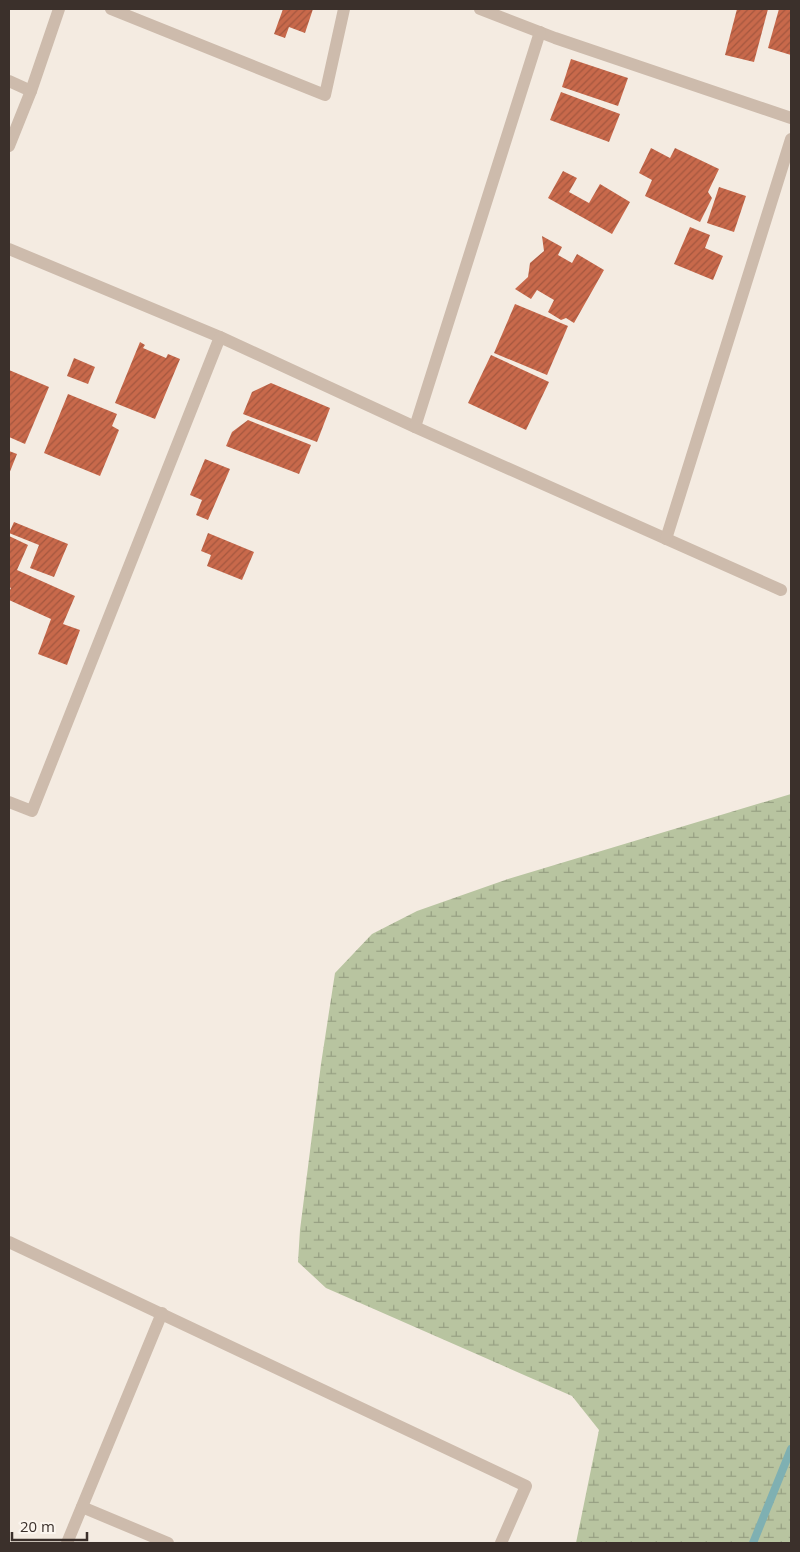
<svg xmlns="http://www.w3.org/2000/svg" width="800" height="1552" font-family="'Open Sans',sans-serif">
<style>
.wetland{fill:url(#wetland-marsh)}
.lines{fill:none;stroke-linecap:round;stroke-linejoin:round}
.stream{stroke:#7fb0b2;stroke-width:8}
.building{fill:url(#building-hatch)}
.street{stroke:#cdbbac;stroke-width:12}
</style>
<defs>
<pattern id="wetland-marsh" width="20" height="14" patternUnits="userSpaceOnUse" patternTransform="scale(1.25)"><rect width="20" height="14" fill="#b8c4a0"/><path d="M1 5h8M5 5V1M11 12h8M15 12V8" fill="none" stroke="#97a083"/></pattern>
<pattern id="building-hatch" width="6" height="6" patternUnits="userSpaceOnUse" patternTransform="scale(1.25)"><rect width="6" height="6" fill="#c8694b"/><path d="M-1 1l2-2M0 6l6-6M5 7l2-2" fill="none" stroke="#a4573f"/></pattern>
</defs>
<rect width="100%" height="100%" fill="#f4ebe1"/>
<!-- wetland -->
<polygon class="wetland" points="791,794 791,1543 576,1543 599,1430 572,1396 326,1288 298,1262 300,1230 321,1064 335,973 372,934 417,911 508,879"/>
<g class="lines">
<!-- stream -->
<polyline class="stream" points="753,1543 791,1449"/>
</g>
<!-- building -->
<g class="building">
<polygon points="283,9 313,9 305,33 289,27 285,38 274,34"/>
<polygon points="737,9 768,9 754,62 725,55"/>
<polygon points="779,9 791,9 791,55 768,48"/>
<polygon points="571,59 628,78 618,106 562,87"/>
<polygon points="561,92 620,114 609,142 550,120"/>
<polygon points="651,148 670,158 675,148 719,169 708,192 712,198 700,222 645,196 652,180 639,173"/>
<polygon points="563,171 577,178 569,192 589,203 600,184 630,202 612,234 548,198"/>
<polygon points="719,187 746,196 734,232 707,223"/>
<polygon points="690,227 710,235 705,248 723,256 713,280 674,264"/>
<polygon points="542,236 562,247 558,255 572,263 577,254 604,270 574,323 566,318 561,320 548,312 554,300 537,290 531,299 515,289 528,277 530,263 544,251"/>
<polygon points="515,304 568,326 547,375 494,353"/>
<polygon points="140,342 145,345 143,348 166,358 168,354 180,359 155,419 115,403"/>
<polygon points="491,355 549,382 526,430 468,403"/>
<polygon points="74,358 95,367 88,384 67,376"/>
<polygon points="9,370 49,387 25,444 9,437"/>
<polygon points="271,383 330,408 317,442 243,414 252,392"/>
<polygon points="68,394 117,414 112,426 119,430 100,476 44,453"/>
<polygon points="248,420 311,445 299,474 226,446 232,432"/>
<polygon points="9,451 17,454 9,474"/>
<polygon points="205,459 230,469 208,520 196,515 202,500 190,495"/>
<polygon points="14,522 68,544 54,577 30,568 39,545 9,533"/>
<polygon points="208,533 254,552 242,580 207,566 211,555 201,551"/>
<polygon points="9,536 28,545 17,570 75,596 63,624 80,630 67,665 38,654 51,619 9,600 9,592 11,588 9,587"/>
</g>
<g class="lines">
<!-- street -->
<g class="street">
<polyline points="111,9 325,95 344,9"/>
<polyline points="480,9 555,38 791,118"/>
<polyline points="9,81 31,91"/>
<polyline points="9,146 31,91 59,9"/>
<polyline points="9,249 220,337 415,427 781,590"/>
<polyline points="415,427 540,32"/>
<polyline points="666,539 791,139"/>
<polyline points="9,802 32,811 220,337"/>
<polyline points="9,1242 526,1486 501,1543"/>
<polyline points="82,1507 168,1543"/>
<polyline points="67,1543 162,1313"/>
</g>
</g>
<!-- border -->
<rect width="800" height="1552" fill="none" stroke="#3b302b" stroke-width="20"/>
<!-- scale -->
<path d="M12 1532v8h75v-8" fill="none" stroke="#3b302b" stroke-width="2.5"/>
<text x="20" y="1532" font-size="15" fill="#3b302b" stroke="#fbf5ee" stroke-width="4" paint-order="stroke">20 m</text>
</svg>
